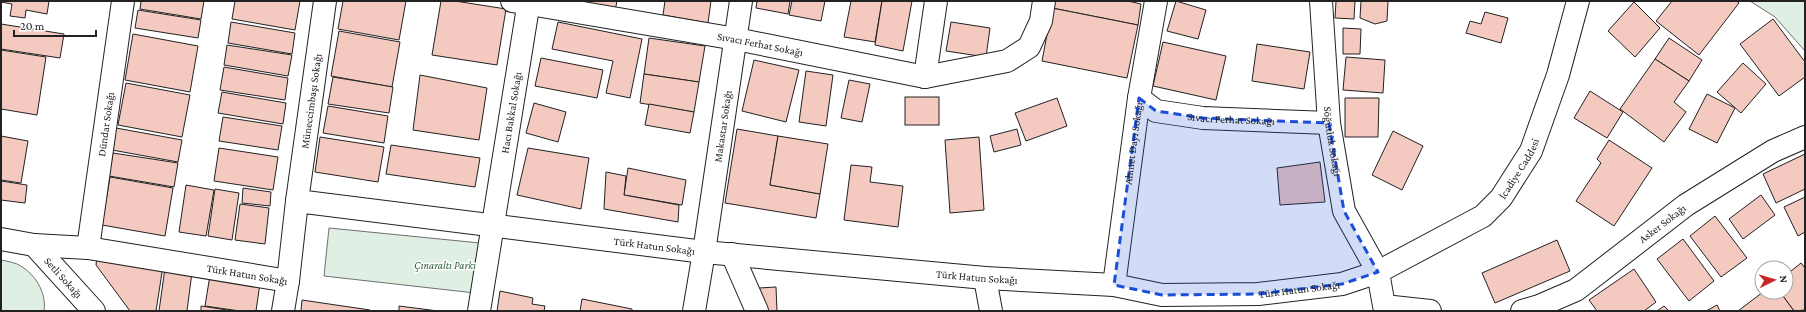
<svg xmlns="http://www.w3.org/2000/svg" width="1806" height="312" font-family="'Crimson Pro',serif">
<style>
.green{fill:#e0efe3;stroke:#6f6f6f}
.building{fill:#f3c9c0;stroke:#222}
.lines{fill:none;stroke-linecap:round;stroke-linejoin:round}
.street-casing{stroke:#222;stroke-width:24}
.secondary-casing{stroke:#222;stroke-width:24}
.street{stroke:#fff;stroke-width:22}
.secondary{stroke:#fff;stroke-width:22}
.marked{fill:#1d4ed8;fill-opacity:0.2;stroke:#1d4ed8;stroke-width:3;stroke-dasharray:8 5;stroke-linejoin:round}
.labels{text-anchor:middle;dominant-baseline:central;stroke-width:3;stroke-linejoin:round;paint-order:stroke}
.street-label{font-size:11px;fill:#222;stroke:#fff}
.park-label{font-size:11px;font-style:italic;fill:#2f5e38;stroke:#fff}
</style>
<rect width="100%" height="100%" fill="#fff"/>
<!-- green -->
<g class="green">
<polygon points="1750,1 1805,1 1805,51 1775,17"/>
<polygon points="329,228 480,243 475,293 324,276"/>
<path d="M1,260C6,261 12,262 17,264C34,272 47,292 44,311H1Z"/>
</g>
<!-- building -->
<g class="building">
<polygon points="1,1 49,1 47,14 26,10 25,18 10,16 12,4 1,2"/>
<polygon points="141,1 204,1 201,19 140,9"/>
<polygon points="235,1 300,1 295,30 232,19"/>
<polygon points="343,1 406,1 399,40 338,29"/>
<polygon points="441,1 455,1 506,9 497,65 432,55"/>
<polygon points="545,1 617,1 614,16"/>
<polygon points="665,1 711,1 708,23 663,15"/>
<polygon points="757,1 790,1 788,14 756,8"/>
<polygon points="792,1 825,1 821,21 789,15"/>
<polygon points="851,1 882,1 875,42 844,37"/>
<polygon points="882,1 912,1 903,51 875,45"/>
<polygon points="1053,1 1128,1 1141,4 1138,25 1052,8"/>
<polygon points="1176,1 1206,10 1198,39 1167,31"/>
<polygon points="1336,1 1355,1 1354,19 1335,18"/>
<polygon points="1361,1 1388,1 1387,21 1375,24 1360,18"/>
<polygon points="1672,1 1736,1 1739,3 1699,55 1656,21"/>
<polygon points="1634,2 1660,28 1635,57 1608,31"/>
<polygon points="1052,8 1138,25 1127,78 1042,61"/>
<polygon points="138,10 201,20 198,38 135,28"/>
<polygon points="1485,12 1508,18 1501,43 1466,33 1470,21 1481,24"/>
<polygon points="1773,19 1805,62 1805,77 1779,96 1740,44"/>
<polygon points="231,22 295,33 292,54 228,43"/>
<polygon points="558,22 642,39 630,98 606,93 613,61 552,49"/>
<polygon points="951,22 990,28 986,57 946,51"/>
<polygon points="1,24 64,34 60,58 1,49"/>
<polygon points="1343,28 1361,29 1360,54 1343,54"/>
<polygon points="339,31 400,42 392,87 331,76"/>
<polygon points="133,34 198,46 190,92 125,80"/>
<polygon points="649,38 705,46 699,82 644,74"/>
<polygon points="1669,38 1702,60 1689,81 1655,59"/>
<polygon points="1163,42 1226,56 1216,100 1153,86"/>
<polygon points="1257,44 1310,52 1304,89 1252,81"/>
<polygon points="227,45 292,55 288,76 224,65"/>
<polygon points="1,50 46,57 37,115 1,109"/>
<polygon points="1346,57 1385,60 1383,93 1343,90"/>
<polygon points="541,58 603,70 597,98 535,86"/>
<polygon points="1655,59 1689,81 1674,102 1686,112 1664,142 1620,109"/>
<polygon points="754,60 799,70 786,122 742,111"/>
<polygon points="1743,63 1766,84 1741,113 1717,92"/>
<polygon points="224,67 288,78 285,100 220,90"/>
<polygon points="806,71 833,75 826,126 799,122"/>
<polygon points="644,74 699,82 694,112 640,103"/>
<polygon points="420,75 487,88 479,140 413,130"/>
<polygon points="333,77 393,87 389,113 328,104"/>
<polygon points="849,80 870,84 862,122 841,118"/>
<polygon points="126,83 190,95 182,137 118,125"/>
<polygon points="1590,91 1623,112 1607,138 1574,118"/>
<polygon points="222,92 286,103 283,124 218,113"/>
<polygon points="1707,94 1735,108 1717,143 1689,129"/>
<rect x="905" y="97" width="34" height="28"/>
<polygon points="1057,98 1067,126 1026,141 1015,113"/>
<polygon points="1345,98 1379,98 1378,137 1345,137"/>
<polygon points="534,103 566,112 558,142 526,133"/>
<polygon points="649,104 694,112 690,133 645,125"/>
<polygon points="328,106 388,116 384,143 323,133"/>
<polygon points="223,117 282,126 278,150 219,141"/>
<polygon points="116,128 182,140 178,162 112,150"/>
<polygon points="737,129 778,136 770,185 820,194 816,218 725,203"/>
<polygon points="1017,129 1021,145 994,152 990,136"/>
<polygon points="1393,131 1423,146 1402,190 1372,175"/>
<polygon points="1,136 28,141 21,183 1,180"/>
<polygon points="778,136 828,144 820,194 770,185"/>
<polygon points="320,137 384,147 378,182 315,172"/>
<polygon points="979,137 984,210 950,213 945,140"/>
<polygon points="1609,140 1652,168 1614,226 1576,201 1601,163 1597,159"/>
<polygon points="391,145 480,158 475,187 386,174"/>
<polygon points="219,148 278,157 273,190 214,181"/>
<polygon points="528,148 589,158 581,209 517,195"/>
<polygon points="113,153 178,163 174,187 109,176"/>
<polygon points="1805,154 1805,189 1776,203 1763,174"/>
<polygon points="1320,162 1325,202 1280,205 1277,168"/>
<polygon points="851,165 872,167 870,182 903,186 898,227 844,220"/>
<polygon points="628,168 686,180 682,205 624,195"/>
<polygon points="606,172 626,176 624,195 679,205 678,222 604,209"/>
<polygon points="110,177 173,188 165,236 102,225"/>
<polygon points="1,181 27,185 25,203 1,200"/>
<polygon points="186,185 214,190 206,236 179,232"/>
<polygon points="243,188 271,192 270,206 242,203"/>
<polygon points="215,189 239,193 232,240 208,236"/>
<polygon points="1761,195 1775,215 1743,239 1729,219"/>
<polygon points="1805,197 1805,232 1798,236 1784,207"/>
<polygon points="240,204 269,208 265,244 235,240"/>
<polygon points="1715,216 1747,258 1721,277 1690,236"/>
<polygon points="1683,239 1714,281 1689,301 1657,259"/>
<polygon points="1557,240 1570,271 1495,303 1482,273"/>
<polygon points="97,256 163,266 156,311 130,311 96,265"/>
<polygon points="1801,263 1805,268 1805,310 1794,311 1780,292 1786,292 1786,275"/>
<polygon points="165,268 192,272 187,311 159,311"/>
<polygon points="1634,269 1656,302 1644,311 1597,311 1589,300"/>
<polygon points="210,275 260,283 256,311 240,311 205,306"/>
<polygon points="776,287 777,311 761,311 759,288"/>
<polygon points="500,291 533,298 532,304 545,306 544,311 497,311"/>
<polygon points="1763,292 1780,292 1794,311 1738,311"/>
<polygon points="582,299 632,309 632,311 580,311"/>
<polygon points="302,300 370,310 369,311 301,311"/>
<polygon points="1717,305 1720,311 1706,311"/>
<polygon points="201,306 234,311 201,311"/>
<polygon points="399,306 438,311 399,311"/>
<polygon points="1664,306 1669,311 1657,311"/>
</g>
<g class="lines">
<defs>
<g id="street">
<path id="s1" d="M512,1L736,39L925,77L1007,61L1029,47L1041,21L1044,1"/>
<polyline points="925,77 936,1"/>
<path id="s2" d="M1139,98L1156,111L1203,118L1329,123"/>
<path id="s3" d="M297,201L325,1"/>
<path id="s4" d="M34,245L94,311"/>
<path id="s5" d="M88,248L123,1"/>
<polyline points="732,254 757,311"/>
<polyline points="985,278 991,311"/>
<path id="s6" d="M1114,285L1139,98L1156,1"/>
<polyline points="283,311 288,281"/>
<path id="s7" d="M479,311L529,1"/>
<path id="s8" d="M694,311L704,252L741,1"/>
</g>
<g id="secondary">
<path id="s9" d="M1321,1L1329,123L1344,211L1378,272L1384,306L1430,311"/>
<path id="s10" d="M1,239L34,245L88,248L288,281L297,201L704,252L985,278L1114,285L1162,295L1258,294L1342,284L1378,272L1483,216L1501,198L1531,151L1558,75L1578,1"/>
<path id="s11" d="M1522,311L1539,306L1576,290L1686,205L1773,151L1805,137"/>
</g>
</defs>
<!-- street casing -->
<use href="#street" class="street-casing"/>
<!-- secondary casing -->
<use href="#secondary" class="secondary-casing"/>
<!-- street -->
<use href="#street" class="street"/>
<!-- secondary -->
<use href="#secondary" class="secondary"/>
</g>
<!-- marked area -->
<path class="marked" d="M1139,98L1156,111L1203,118L1329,123L1344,211L1378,272L1342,284L1258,294L1162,295L1114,285Z"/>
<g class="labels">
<!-- street labels -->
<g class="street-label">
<text stroke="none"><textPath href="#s1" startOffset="252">Sıvacı Ferhat Sokağı</textPath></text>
<text stroke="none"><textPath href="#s3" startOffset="101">Müneccimbaşı Sokağı</textPath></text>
<text stroke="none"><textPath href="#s7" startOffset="201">Hacı Bakkal Sokağı</textPath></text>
<text stroke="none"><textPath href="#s2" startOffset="97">Sıvacı Ferhat Sokağı</textPath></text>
<text stroke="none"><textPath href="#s5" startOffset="125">Dündar Sokağı</textPath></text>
<text stroke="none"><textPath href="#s8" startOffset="187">Makastar Sokağı</textPath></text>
<text stroke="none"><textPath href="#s9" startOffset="141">Söğütlük Sokağı</textPath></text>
<text stroke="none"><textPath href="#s6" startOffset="143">Ahmet Dayı Sokağı</textPath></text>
<text stroke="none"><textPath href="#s10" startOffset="1639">İcadiye Caddesi</textPath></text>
<text stroke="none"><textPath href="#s11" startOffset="167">Asker Sokağı</textPath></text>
<text stroke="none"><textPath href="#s10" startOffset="731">Türk Hatun Sokağı</textPath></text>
<text stroke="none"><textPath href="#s10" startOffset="249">Türk Hatun Sokağı</textPath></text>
<text stroke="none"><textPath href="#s10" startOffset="1055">Türk Hatun Sokağı</textPath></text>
<text stroke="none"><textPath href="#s4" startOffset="44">Setli Sokağı</textPath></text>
<text stroke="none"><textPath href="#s10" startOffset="1379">Türk Hatun Sokağı</textPath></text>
</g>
<!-- park labels -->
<g class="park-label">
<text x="445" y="265">Çınaraltı Parkı</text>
</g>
</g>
<!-- border -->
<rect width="1806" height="312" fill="none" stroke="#222222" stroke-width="4"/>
<!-- north arrow -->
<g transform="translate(1774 280) rotate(85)"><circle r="19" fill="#ffffff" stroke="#a7a7a7"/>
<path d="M0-3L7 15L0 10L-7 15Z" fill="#c62828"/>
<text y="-6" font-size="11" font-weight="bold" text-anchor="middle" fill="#222222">N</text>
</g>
<!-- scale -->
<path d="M14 30v6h82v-6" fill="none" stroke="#222222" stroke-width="2"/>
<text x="20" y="30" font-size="12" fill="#222222" stroke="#ffffff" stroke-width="3" paint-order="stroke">20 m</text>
</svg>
